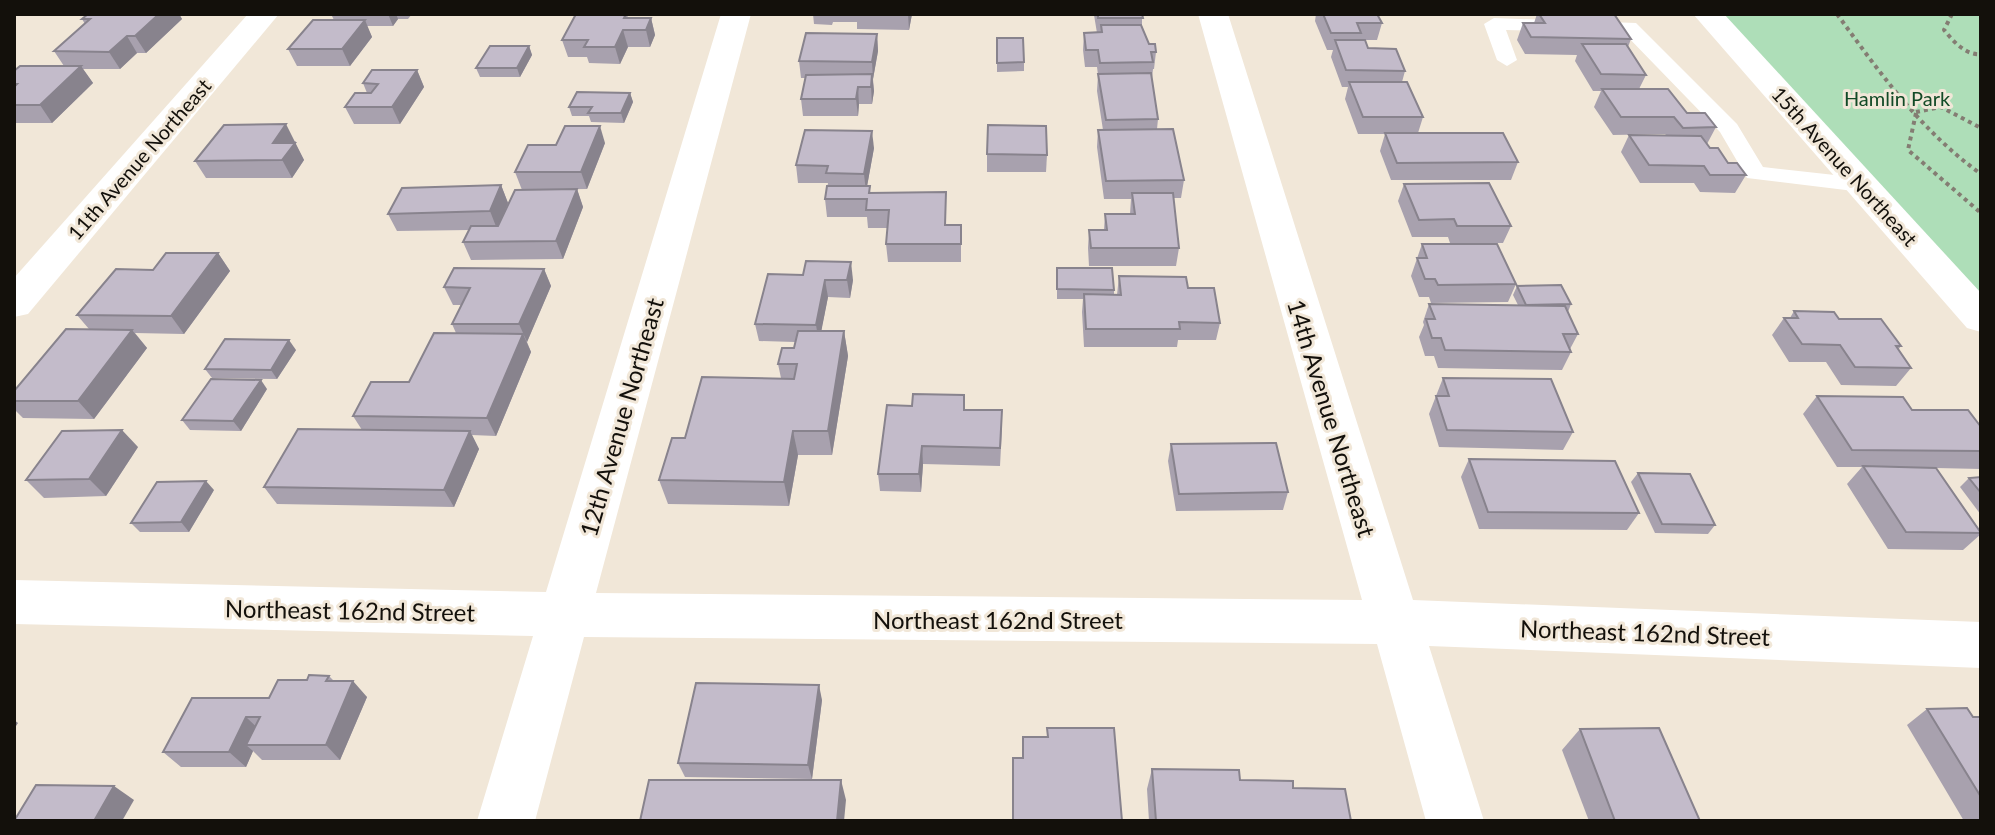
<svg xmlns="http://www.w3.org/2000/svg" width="1995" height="835" font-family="Lato,sans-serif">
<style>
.green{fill:#aedeb8}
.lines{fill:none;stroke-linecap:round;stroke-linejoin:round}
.path{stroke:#847d73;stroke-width:4;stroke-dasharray:4 4;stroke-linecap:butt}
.service{fill:#fff;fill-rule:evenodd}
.minor{fill:#fff;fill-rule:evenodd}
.secondary{fill:#fff;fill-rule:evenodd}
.wall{fill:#a8a1ae}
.shaded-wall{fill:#88838d}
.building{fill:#c3bbca;stroke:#88838d;stroke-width:2}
.labels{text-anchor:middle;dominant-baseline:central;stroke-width:6;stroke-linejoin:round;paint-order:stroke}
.far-park-label{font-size:20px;fill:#124a26;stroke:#f1e7d8}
.far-street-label{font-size:20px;fill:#13100b;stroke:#f1e7d8}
.street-label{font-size:24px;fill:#13100b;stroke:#f1e7d8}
</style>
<rect width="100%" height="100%" fill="#f1e7d8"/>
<!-- green -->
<polygon class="green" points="1705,14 1981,14 1981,318"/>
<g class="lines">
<!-- path -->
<g class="path">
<path d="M1837,14C1880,73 1921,131 1981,174"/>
<path d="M1952,14L1944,30C1953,41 1966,56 1981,54"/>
<polyline points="1916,112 1941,107 1981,128"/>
<polyline points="1916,113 1908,150 1981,213"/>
</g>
<!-- service -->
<polygon class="service" points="1494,18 1636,23 1737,124 1763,167 1862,178 1870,180 1873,185 1870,190 1862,192 1747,178 1720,132 1624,33 1506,30 1517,60 1507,66 1497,60 1484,24"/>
<!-- minor -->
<g class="minor">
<polygon points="248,14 279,14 28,314 14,317 14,278"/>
<polygon points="721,14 751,14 596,593 1362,600 1198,14 1228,14 1413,600 1981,622 1981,668 1429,646 1484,821 1426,821 1377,644 584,637 535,821 477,821 533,636 14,624 14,580 546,592"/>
</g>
<!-- secondary -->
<polygon class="secondary" points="1693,14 1724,14 1981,293 1981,332 1967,328"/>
</g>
<!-- wall -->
<g class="wall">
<polygon points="88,14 179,14 182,19 146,53 137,53 120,69 83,69 93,83 52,123 14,123 14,71 64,66 54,51 85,24 82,19"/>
<polygon points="331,14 412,14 408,19 398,19 393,26 367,26 372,37 350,66 297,66 288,49 334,20"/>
<polygon points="576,14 627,14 628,18 651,18 655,35 650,47 628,47 620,64 589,63 587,57 568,57 562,40"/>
<polygon points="813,14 912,14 909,30 857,29 857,22 833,22 832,25 814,24"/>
<polygon points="1074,14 1142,14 1142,26 1149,44 1156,52 1154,69 1153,69 1152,78 1158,119 1157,129 1184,180 1181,198 1173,198 1179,248 1176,266 1089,266 1088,248 1089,230 1104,230 1105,214 1130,214 1131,199 1104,199 1097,147 1098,130 1103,130 1097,91 1098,75 1097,67 1085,67 1083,50 1084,33 1097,33 1094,15"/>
<polygon points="1316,14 1377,14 1382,23 1377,40 1359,40 1368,48 1405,71 1402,82 1423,117 1418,133 1518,162 1511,180 1391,180 1380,151 1385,134 1358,134 1345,99 1348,87 1342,87 1331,57 1333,50 1327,50 1315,21"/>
<polygon points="1537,14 1614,14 1631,39 1628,47 1646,75 1639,89 1716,127 1707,144 1710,148 1728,163 1746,175 1735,193 1700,192 1694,183 1640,183 1621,152 1629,135 1666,135 1665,134 1613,135 1594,107 1601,91 1593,91 1575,61 1577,55 1525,54 1517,40 1523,23 1534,23"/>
<polygon points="877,34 878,51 873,79 874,91 872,104 859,104 858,116 803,116 801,99 805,78 801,78 799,61"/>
<polygon points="997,38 1024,62 1024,71 997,72"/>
<polygon points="529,46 532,55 520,77 480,77 476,68"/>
<polygon points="417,70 424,87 400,124 354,124 345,107 367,93 363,83"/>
<polygon points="630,93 633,102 624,123 591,122 589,116 572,116 569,107"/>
<polygon points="296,141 295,143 304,160 292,178 206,178 195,161"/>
<polygon points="605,143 587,189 522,190 515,172 556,145"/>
<polygon points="874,148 867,186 871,193 946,192 946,225 961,225 961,262 888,262 886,244 888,228 868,228 867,217 827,217 825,199 828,183 798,183 796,165"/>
<polygon points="987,154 1047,155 1046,172 987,172"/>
<polygon points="1404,184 1511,226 1503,243 1450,243 1448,237 1412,237 1398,201"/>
<polygon points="501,185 508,203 500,223 577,189 583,207 563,259 471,260 463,242 469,230 397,231 388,214"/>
<polygon points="1422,244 1516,284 1508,302 1431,303 1429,297 1419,297 1411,276"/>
<polygon points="218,253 230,271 184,334 135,333 147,348 94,419 23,418 14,409 14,391 89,329 77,315 153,270"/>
<polygon points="1057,268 1114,290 1114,295 1117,295 1119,276 1188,288 1220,323 1216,340 1178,340 1177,347 1084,347 1082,312 1083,299 1057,299"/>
<polygon points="544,269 551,286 527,342 531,352 496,436 472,435 479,449 454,507 277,504 264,487 362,430 353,416 409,382 456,333 452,324 461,305 453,305 444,287"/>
<polygon points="768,274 853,280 850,298 828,297 821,331 844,331 848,356 832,455 798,455 789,506 668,504 659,480 685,438 781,378 778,364 794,348 795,342 759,341 755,324"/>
<polygon points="1517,286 1571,304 1568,312 1578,334 1570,349 1571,352 1562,370 1438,368 1434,356 1425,356 1419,337 1424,325 1423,322 1429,304 1518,305 1513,295"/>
<polygon points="1794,311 1839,319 1901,346 1898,350 1911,368 1896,386 1841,385 1826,362 1789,362 1772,335 1784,318 1790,318"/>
<polygon points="296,350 277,379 212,378 205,369"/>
<polygon points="1443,378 1573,432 1563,450 1439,447 1429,414"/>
<polygon points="267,389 241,431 190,430 182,420"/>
<polygon points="1817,396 1912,410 1981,427 1981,469 1936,468 1981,532 1981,534 1963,550 1888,549 1847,484 1862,467 1837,467 1803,414"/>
<polygon points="965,410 1002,428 1000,466 923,464 921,492 880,491 878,474"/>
<polygon points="1171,444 1288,492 1283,510 1176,511 1168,461"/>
<polygon points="138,447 106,496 44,498 26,480"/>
<polygon points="1469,459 1639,513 1627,530 1479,529 1461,477"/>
<polygon points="1638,473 1715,525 1708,534 1655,533 1631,482"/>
<polygon points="1981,477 1981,515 1960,487 1969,478"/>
<polygon points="214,490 189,532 140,532 131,523"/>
<polygon points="329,676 334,681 367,697 340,760 262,760 253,751 246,767 181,767 163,752 307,680"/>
<polygon points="822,700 812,779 685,777 678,763"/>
<polygon points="1927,709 1973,717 1981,717 1981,821 1964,821 1907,725"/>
<polygon points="1580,729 1700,821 1589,821 1562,750"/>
<polygon points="1152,769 1293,788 1351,821 1149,821 1147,789"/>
</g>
<!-- shaded-wall -->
<g class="shaded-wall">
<polygon points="159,14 179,14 182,19 146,53 135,36"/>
<polygon points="388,14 396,14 398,19 393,26"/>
<polygon points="908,14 912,14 909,30"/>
<polygon points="651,18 655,35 650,47 646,30"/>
<polygon points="365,20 372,37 350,66 342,49"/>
<polygon points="623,30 628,47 620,64 615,47"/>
<polygon points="877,34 878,51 873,79 872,62"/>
<polygon points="127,36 137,53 120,69 109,52"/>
<polygon points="529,46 532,55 520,77 517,68"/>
<polygon points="81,66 93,83 52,123 40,105"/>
<polygon points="417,70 424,87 400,124 392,107"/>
<polygon points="872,74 874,91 872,104 871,87"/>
<polygon points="858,87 859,104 858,116 856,99"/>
<polygon points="630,93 633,102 624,123 621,113"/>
<polygon points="286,124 304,160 292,178 273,143"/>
<polygon points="600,126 605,143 587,189 581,172"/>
<polygon points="872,131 874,148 866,192 864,174"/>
<polygon points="501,185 508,203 497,229 490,211"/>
<polygon points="577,189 583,207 563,259 556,241"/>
<polygon points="218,253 230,271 184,334 171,316"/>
<polygon points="851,262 853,280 850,298 847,280"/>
<polygon points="544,269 551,286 527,342 519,324"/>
<polygon points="825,280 828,297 819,343 816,325"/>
<polygon points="132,330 147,348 94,419 78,401"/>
<polygon points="844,331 848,356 832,455 828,431"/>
<polygon points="523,334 531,352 496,436 487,418"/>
<polygon points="289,340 296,350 277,379 271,370"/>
<polygon points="261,380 267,389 241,431 233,421"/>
<polygon points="122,430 138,447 106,496 89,479"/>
<polygon points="470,431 479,449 454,507 444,490"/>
<polygon points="793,431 798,455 789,506 784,482"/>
<polygon points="922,446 923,464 921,492 919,474"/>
<polygon points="206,481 214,490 189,532 181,522"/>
<polygon points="353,681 367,697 340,760 326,745"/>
<polygon points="819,685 822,700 812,779 808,765"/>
<polygon points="246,717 262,732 246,745 253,751 246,767 229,752"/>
<polygon points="14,720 18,723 14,729"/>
<polygon points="841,780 846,800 844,821 837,821"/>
<polygon points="114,786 134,800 122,821 94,821"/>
</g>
<!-- building -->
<g class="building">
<polygon points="88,14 159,14 135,36 127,36 109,52 54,51 90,19 82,19"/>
<polygon points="576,14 626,14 624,18 651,18 646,30 623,30 615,47 584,47 588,40 562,40"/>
<polygon points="1098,14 1142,14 1143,18 1098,18"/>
<polygon points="1323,14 1377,14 1382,23 1357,23 1361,33 1331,33"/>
<polygon points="1539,14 1614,14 1631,39 1531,37 1523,23 1545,23"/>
<polygon points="313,20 365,20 342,49 288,49"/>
<polygon points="1101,25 1141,25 1149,44 1155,44 1156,52 1151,52 1153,62 1100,63 1098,50 1086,50 1084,33 1102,32"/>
<polygon points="806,33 877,34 872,62 799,61"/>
<polygon points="997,38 1023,38 1024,62 997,63"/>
<polygon points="1335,40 1365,40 1368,48 1396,49 1405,71 1346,70"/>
<polygon points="1582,44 1626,44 1646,75 1601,74"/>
<polygon points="490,46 529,46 517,68 476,68"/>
<polygon points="20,66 81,66 40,105 14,105 14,87 17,84 14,84 14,71"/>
<polygon points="372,70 417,70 392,107 345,107 355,93 371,93 378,84 363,83"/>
<polygon points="1151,73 1158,119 1106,120 1098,74"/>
<polygon points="872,74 871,87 858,87 856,99 801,99 806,75"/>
<polygon points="1349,82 1407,82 1423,117 1363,117"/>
<polygon points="1602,89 1668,89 1687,113 1705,113 1716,127 1683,128 1674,117 1621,117"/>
<polygon points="577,92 630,93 621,113 588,113 592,107 569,107"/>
<polygon points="286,124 273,143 295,143 282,160 195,161 224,125"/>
<polygon points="988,125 1046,126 1047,155 987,154"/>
<polygon points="565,126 600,126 581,172 515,172 528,145 556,145"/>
<polygon points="1173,129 1184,180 1106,181 1098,130"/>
<polygon points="805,130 872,131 864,174 826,173 828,166 796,165"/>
<polygon points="1385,133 1503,133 1518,162 1397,163"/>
<polygon points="1629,135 1701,136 1710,148 1718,148 1728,163 1737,163 1746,175 1710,175 1704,166 1649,165"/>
<polygon points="1489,183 1511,226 1457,226 1454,219 1419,220 1404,184"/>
<polygon points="501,185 490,211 388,214 402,188"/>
<polygon points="827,186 870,186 869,193 946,192 945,225 961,225 961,244 886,244 889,210 866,210 867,199 825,199"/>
<polygon points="577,189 556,241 463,242 471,226 498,226 515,190"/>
<polygon points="1132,193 1173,193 1179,248 1091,248 1089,230 1107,230 1105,214 1135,214"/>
<polygon points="1422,244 1497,244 1516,284 1438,285 1435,279 1425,279 1417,258 1427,258"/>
<polygon points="166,253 218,253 171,316 77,315 116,269 153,270"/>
<polygon points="806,261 851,262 847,280 825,280 816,325 755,324 768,274 803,275"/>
<polygon points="454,268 544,269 519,324 452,324 470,288 444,287"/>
<polygon points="1057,268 1112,268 1114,290 1057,289"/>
<polygon points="1119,276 1186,277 1188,288 1214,288 1220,323 1179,322 1180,329 1086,329 1084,294 1121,295"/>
<polygon points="1561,285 1571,304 1526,305 1517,286"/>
<polygon points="1429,304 1565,306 1578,334 1563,334 1571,352 1445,350 1441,338 1432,338 1426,319 1435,319"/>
<polygon points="1794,311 1834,312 1839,319 1881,319 1901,346 1896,346 1911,368 1855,367 1840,345 1802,344 1784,318 1798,318"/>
<polygon points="66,329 132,330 78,401 14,401 14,391"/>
<polygon points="798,331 844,331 828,431 793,431 784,482 659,480 672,438 685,438 702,377 794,379 797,364 778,364 782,348 794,348"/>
<polygon points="434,333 523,334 487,418 353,416 371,382 409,382"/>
<polygon points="225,339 289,340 271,370 205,369"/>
<polygon points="1443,378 1551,379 1573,432 1447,430 1436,396 1449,396"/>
<polygon points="211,379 261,380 233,421 182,420"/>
<polygon points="913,394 964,395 964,410 1002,410 1000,448 922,446 919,474 878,474 887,405 912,406"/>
<polygon points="1817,396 1903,397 1912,410 1968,410 1981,427 1981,451 1852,450"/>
<polygon points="298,429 470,431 444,490 264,487"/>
<polygon points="122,430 89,479 26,480 62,431"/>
<polygon points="1276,443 1288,492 1179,494 1171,444"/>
<polygon points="1469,459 1615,461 1639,513 1488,512"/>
<polygon points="1863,466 1936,468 1981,533 1906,532"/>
<polygon points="1638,473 1690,474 1715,525 1662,524"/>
<polygon points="1981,477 1981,493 1969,478"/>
<polygon points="206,481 181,522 131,523 157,482"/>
<polygon points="309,675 329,676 326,681 353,681 326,745 246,745 260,717 246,717 229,752 163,752 192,698 269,698 278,680 307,680"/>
<polygon points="696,683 819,685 808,765 678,763"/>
<polygon points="1967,708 1973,717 1981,717 1981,797 1927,709"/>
<polygon points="1047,728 1114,728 1122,821 1013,821 1013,758 1023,758 1023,737 1048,737"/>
<polygon points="1659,728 1700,821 1615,821 1580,729"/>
<polygon points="1152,769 1239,770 1240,780 1293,781 1293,788 1345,789 1351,821 1156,821"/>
<polygon points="649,780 841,780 837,821 640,821"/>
<polygon points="36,785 114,786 94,821 14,821"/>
</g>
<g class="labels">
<!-- far-park labels -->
<g class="far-park-label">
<text x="1897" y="98">Hamlin Park</text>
</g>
<!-- far-street labels -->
<g class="far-street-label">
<text transform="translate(139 159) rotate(-49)">11th Avenue Northeast</text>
<text transform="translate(1845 166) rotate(48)">15th Avenue Northeast</text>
</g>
<!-- street labels -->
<g class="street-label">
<text transform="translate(621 417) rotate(-74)">12th Avenue Northeast</text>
<text transform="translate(1332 418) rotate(73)">14th Avenue Northeast</text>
<text transform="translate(350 610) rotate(1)">Northeast 162nd Street</text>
<text x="998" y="619">Northeast 162nd Street</text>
<text transform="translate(1645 632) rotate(2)">Northeast 162nd Street</text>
</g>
</g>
<!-- border -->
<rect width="1995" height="835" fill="none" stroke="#13100b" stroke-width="32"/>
</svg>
